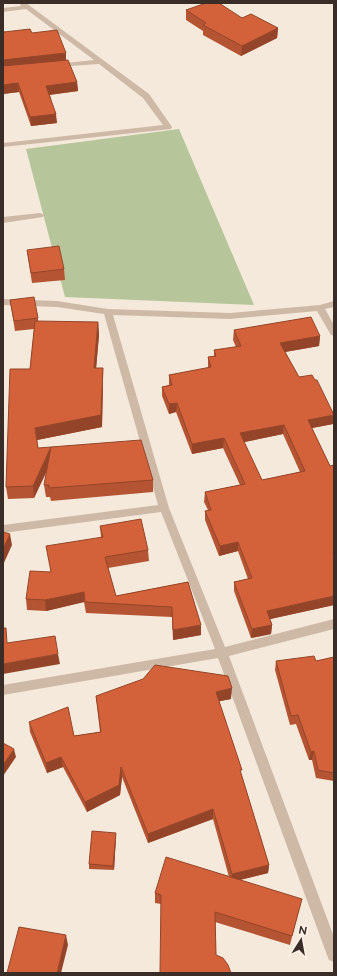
<svg xmlns="http://www.w3.org/2000/svg" width="337" height="976" font-family="Raleway,sans-serif">
<style>
.green{fill:#b6c69a}
.lines{fill:none;stroke-linecap:round;stroke-linejoin:round}
.minor{fill:#ceb9a6;fill-rule:evenodd}
.wall{fill:#b55433;fill-rule:evenodd}
.shaded-wall{fill:#944529}
.building{fill:#d3623b;stroke:#944529;fill-rule:evenodd}
</style>
<rect width="100%" height="100%" fill="#f5e9db"/>
<!-- green -->
<polygon class="green" points="179,129 254,305 65,297 26,149"/>
<g class="lines">
<!-- minor -->
<g class="minor">
<polygon points="19,3 26,3 149,94 172,127 171,129 3,147 3,143 163,125 143,98 99,64 55,67 55,65 57,64 94,60 26,9 3,12 3,8 21,6"/>
<polygon points="40,213 44,215 43,217 3,223 3,217"/>
<polygon points="3,299 57,301 108,309 230,313 320,305 334,301 334,307 325,309 334,325 334,336 331,335 317,311 230,319 113,315 169,508 225,647 334,619 334,629 229,656 334,937 334,962 329,960 327,955 218,658 3,695 3,685 215,649 161,512 3,533 3,525 158,505 104,314 57,307 3,305"/>
</g>
</g>
<!-- wall -->
<g class="wall">
<polygon points="186,10 242,18 278,28 277,38 241,56 203,35 203,31 186,20"/>
<polygon points="3,29 4,32 32,33 66,60 77,82 78,91 50,95 57,123 31,126 19,92 3,94"/>
<polygon points="27,250 64,269 65,280 32,283"/>
<polygon points="10,300 38,318 38,322 98,322 99,335 96,368 103,368 103,381 102,427 37,440 38,448 153,480 153,492 51,501 50,497 46,497 44,485 47,471 34,498 8,499 6,487 30,369 34,329 15,331"/>
<path d="M234,330L320,336L319,346L285,352L299,377L333,424L312,428L330,466L334,465V605L270,619L272,625L271,634L251,638L234,591V582L248,579L238,551L219,556L205,520V511L208,510L204,502L205,492L240,485L223,448L192,454L176,412L169,414L162,396V387L169,385V375L208,368V357L214,356V350L236,347L233,340ZM283,434L300,472L262,480L244,442Z"/>
<polygon points="100,526 148,550 149,561 108,568 116,596 188,582 201,635 173,640 172,617 86,613 84,602 46,611 27,610 26,599 50,572 101,537"/>
<polygon points="334,657 334,781 316,778 312,760 309,760 296,724 290,725 275,670 276,661 316,661"/>
<polygon points="96,696 231,699 219,701 269,865 268,873 240,880 299,909 290,945 215,922 216,955 231,973 161,904 155,903 155,893 229,877 213,819 148,843 122,777 120,795 87,812 63,767 47,773 30,732 29,722 74,736 100,732"/>
<polygon points="116,837 114,870 89,869 89,864"/>
</g>
<!-- shaded-wall -->
<g class="shaded-wall">
<polygon points="278,28 277,38 241,56 242,46"/>
<polygon points="66,53 66,62 3,68 3,60"/>
<polygon points="77,82 78,91 47,95 46,86"/>
<polygon points="18,83 19,92 3,94 3,85"/>
<polygon points="56,114 57,123 31,126 30,117"/>
<polygon points="98,322 99,335 95,381 94,368"/>
<polygon points="320,336 319,346 279,353 280,343"/>
<polygon points="103,368 103,381 102,427 37,440 35,428"/>
<polygon points="177,403 176,412 169,414 169,404"/>
<polygon points="334,415 333,424 307,429 308,420"/>
<polygon points="284,425 283,434 240,443 240,433"/>
<polygon points="224,438 223,448 192,454 192,444"/>
<polygon points="51,447 52,459 34,498 33,486"/>
<polygon points="10,534 12,545 3,565 3,549"/>
<polygon points="238,542 238,551 219,556 220,546"/>
<polygon points="84,592 84,602 46,611 45,600"/>
<polygon points="334,596 334,605 266,620 267,611"/>
<polygon points="201,625 201,635 173,640 173,630"/>
<polygon points="272,625 271,634 251,638 252,629"/>
<polygon points="58,654 60,664 3,674 3,664"/>
<polygon points="232,688 231,699 216,702 216,692"/>
<polygon points="14,749 16,757 3,776 3,765"/>
<polygon points="314,751 312,760 309,760 311,752"/>
<polygon points="61,757 63,767 47,773 46,763"/>
<polygon points="121,767 122,777 120,795 87,812 85,802"/>
<polygon points="213,809 213,819 148,843 148,834"/>
<polygon points="116,833 116,837 114,870 113,866"/>
<polygon points="269,865 268,873 231,882 232,874"/>
<polygon points="66,935 68,945 61,973 57,973"/>
</g>
<!-- building -->
<g class="building">
<polygon points="206,3 219,3 242,18 251,14 278,28 242,46 203,25 206,23 186,10"/>
<polygon points="3,29 4,32 30,29 32,33 57,30 66,53 3,60"/>
<polygon points="68,60 77,82 46,86 56,114 30,117 18,83 3,85 3,66"/>
<polygon points="59,246 64,269 31,273 27,250"/>
<polygon points="34,297 38,318 14,321 10,300"/>
<path d="M311,317L320,336L280,343L299,377L312,375L315,380H317L334,415L308,420L330,466L334,465V552H333L334,555V596L267,611L272,625L252,629L234,582L252,578L238,542L220,546L205,511L211,510L205,492L245,484L224,438L192,444L177,403L169,404L162,387L172,385L169,375L211,367L208,357L216,356L214,350L241,346L234,330ZM284,425L305,471L262,480L240,433Z"/>
<polygon points="35,321 98,322 94,368 103,368 101,415 35,428 38,448 141,440 153,480 49,488 49,485 44,485 51,447 33,486 6,487 10,369 30,369"/>
<polygon points="141,519 148,550 105,557 116,596 188,582 201,625 173,630 172,607 85,602 84,592 45,600 26,599 30,571 51,572 46,546 103,537 100,526"/>
<polygon points="3,532 10,534 3,549"/>
<polygon points="3,628 6,628 7,643 55,636 58,654 3,664"/>
<polygon points="314,656 316,661 334,657 334,773 318,770 314,751 311,752 298,715 291,716 276,661"/>
<polygon points="155,665 228,676 232,688 216,692 242,770 240,770 269,865 232,874 213,809 148,834 121,767 119,785 85,802 61,757 46,763 29,722 68,707 74,736 101,732 96,696 143,679"/>
<polygon points="3,743 14,749 3,765"/>
<polygon points="92,831 116,833 113,866 89,864"/>
<polygon points="166,857 302,899 292,936 215,912 216,955 223,958 228,965 231,973 160,973 161,895 155,893"/>
<polygon points="19,927 66,935 57,973 7,973"/>
</g>
<!-- border -->
<rect width="337" height="976" fill="none" stroke="#3a2d28" stroke-width="8"/>
<!-- north arrow -->
<g transform="translate(301 940) rotate(11)" stroke="#fcf3e9" stroke-width="3" paint-order="stroke">
<path d="M0-3L7 15L0 10L-7 15Z" fill="#3a2d28"/>
<text y="-6" font-size="11" font-weight="bold" text-anchor="middle" fill="#3a2d28">N</text>
</g>
</svg>
